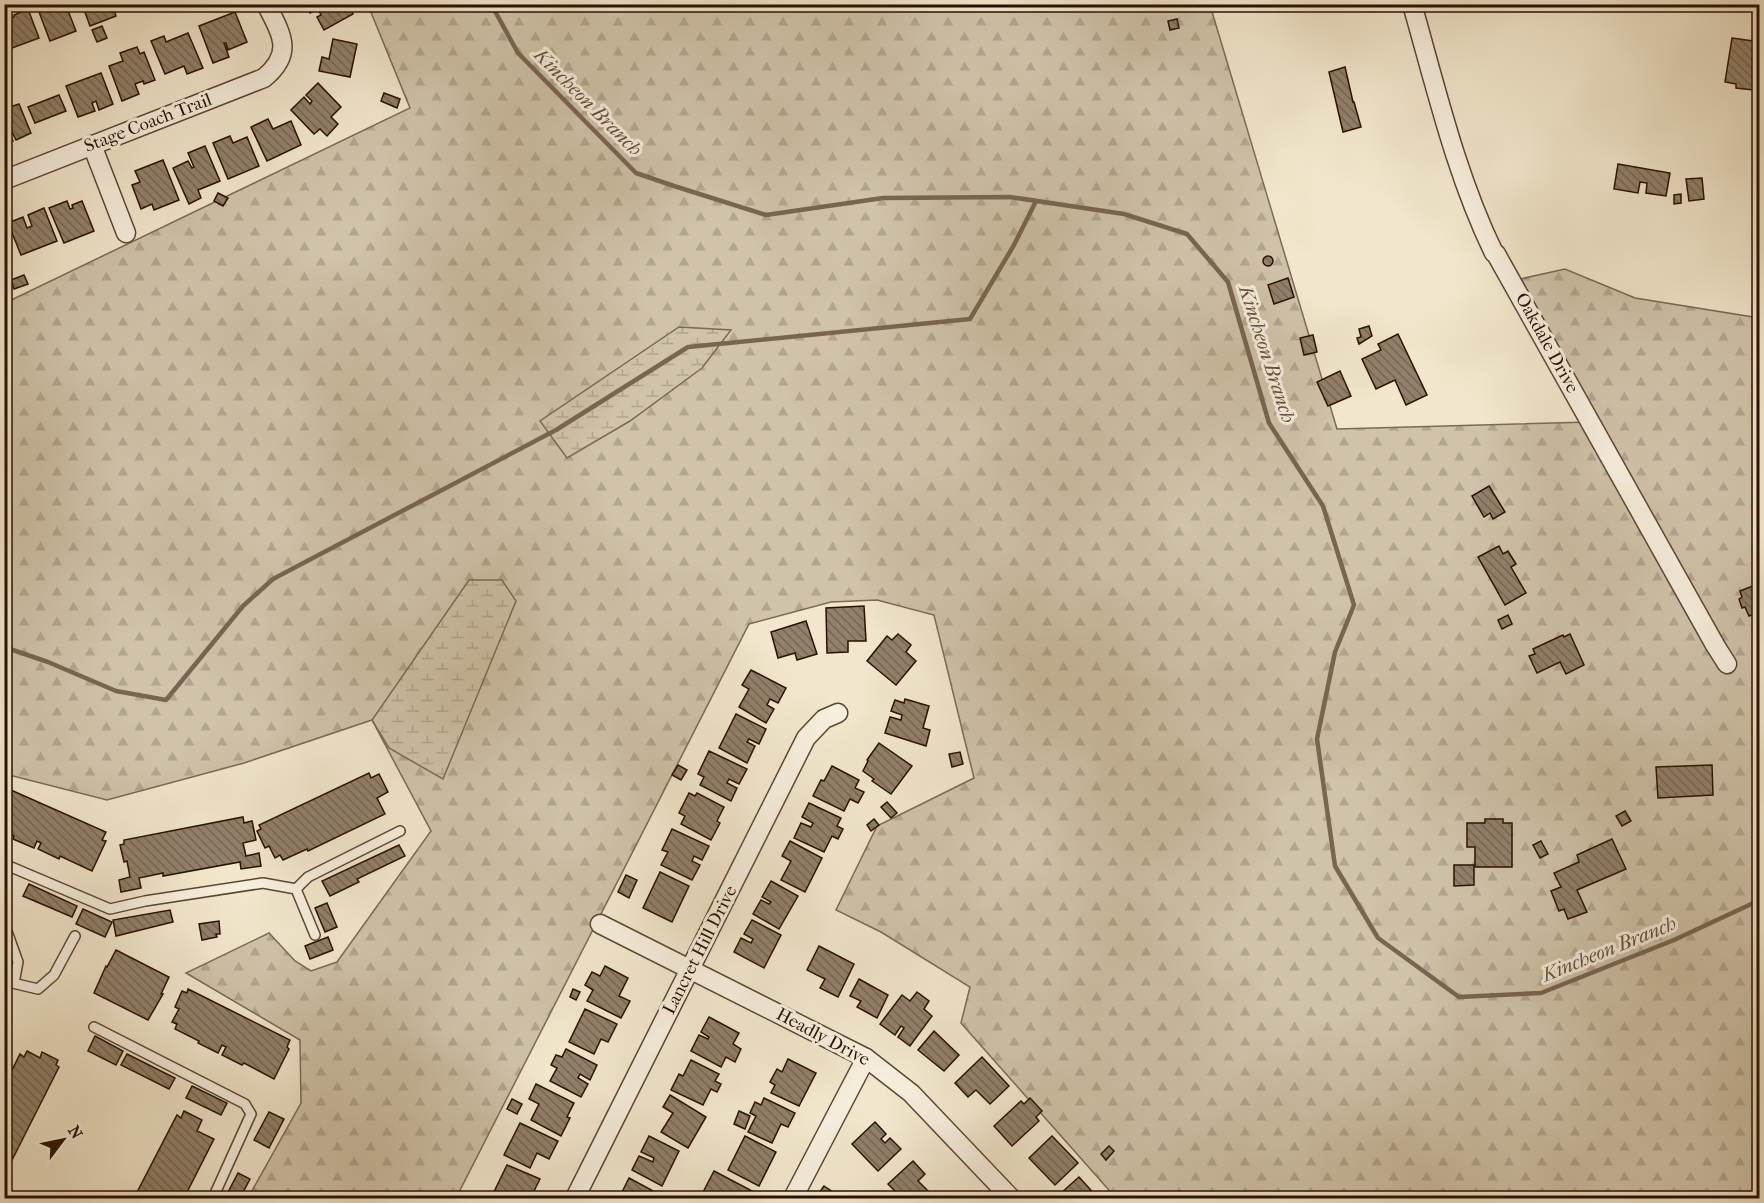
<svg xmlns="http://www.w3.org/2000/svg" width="1764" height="1203" font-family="'IM FELL French Canon',serif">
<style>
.forest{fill:url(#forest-firs);stroke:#7c6a54;stroke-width:1.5}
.wetland{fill:url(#wetland-marsh);stroke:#7c6a54;stroke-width:1.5}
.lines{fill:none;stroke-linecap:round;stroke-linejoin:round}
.stream{stroke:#786651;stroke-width:4.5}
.building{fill:url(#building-back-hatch);stroke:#281100;stroke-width:1.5}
.service-casing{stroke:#5a4633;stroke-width:12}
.minor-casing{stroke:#5a4633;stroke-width:21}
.service{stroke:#f7efde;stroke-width:9}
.minor{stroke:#f7efde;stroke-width:18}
.labels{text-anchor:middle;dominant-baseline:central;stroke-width:6;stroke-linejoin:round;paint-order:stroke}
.street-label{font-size:18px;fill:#281100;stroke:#f7efde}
.water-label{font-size:20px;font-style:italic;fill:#64503d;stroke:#f7efde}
</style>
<defs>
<pattern id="forest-firs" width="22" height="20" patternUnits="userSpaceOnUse" patternTransform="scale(1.5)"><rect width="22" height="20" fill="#d0c3a9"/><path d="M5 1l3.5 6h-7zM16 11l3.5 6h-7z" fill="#b3a690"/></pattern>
<pattern id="wetland-marsh" width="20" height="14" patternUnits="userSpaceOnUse" patternTransform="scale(1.5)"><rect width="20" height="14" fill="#d0c3a9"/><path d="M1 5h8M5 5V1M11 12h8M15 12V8" fill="none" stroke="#b3a690"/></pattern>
<pattern id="building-back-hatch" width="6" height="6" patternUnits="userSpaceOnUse" patternTransform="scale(1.5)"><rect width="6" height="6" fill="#91806a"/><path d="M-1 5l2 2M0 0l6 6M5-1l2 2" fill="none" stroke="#766755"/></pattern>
</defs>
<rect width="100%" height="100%" fill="#f2e7cc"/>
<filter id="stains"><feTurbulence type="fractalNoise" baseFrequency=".00333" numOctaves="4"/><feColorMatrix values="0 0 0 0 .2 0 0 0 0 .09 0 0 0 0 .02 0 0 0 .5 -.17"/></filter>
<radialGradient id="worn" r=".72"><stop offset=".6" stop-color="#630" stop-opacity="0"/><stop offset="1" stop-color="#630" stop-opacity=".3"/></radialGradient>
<!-- forest -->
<polygon class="forest" points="368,5 1210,5 1337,429 1590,422 1511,281 1565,269 1635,298 1759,318 1759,1198 1116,1198 961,1023 970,987 881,932 836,910 877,826 974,778 934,615 877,600 831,602 749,624 456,1198 248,1198 301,1103 300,1040 186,973 269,933 295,961 311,971 337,962 431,831 372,720 244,763 107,800 5,774 5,303 410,108"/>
<!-- wetland -->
<g class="wetland">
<polygon points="679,327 731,330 702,368 630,421 567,458 540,421"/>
<polygon points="469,580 502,580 516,601 443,779 389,748 372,720"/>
</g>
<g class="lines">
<!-- stream -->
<g class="stream">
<polyline points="491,4 518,53 636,173 674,186 766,215 883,198 1010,197 1124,214 1187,234 1228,282 1269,423 1323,506 1354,605 1335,652 1317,739 1335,866 1378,938 1459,997 1541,993 1674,940 1760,900"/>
<polyline points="4,647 48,662 116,691 166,700 243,606 273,579 556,430 688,347 970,319 1014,245 1036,201"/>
</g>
</g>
<!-- building -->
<g class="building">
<polygon points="36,4 70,4 71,7 67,8 76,31 50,41"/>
<polygon points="82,4 112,4 116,16 90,26"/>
<polygon points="306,4 348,4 353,14 324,30 317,17 321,15 318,9 310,13"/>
<polygon points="28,9 39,38 4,51 4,14 7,13 9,19 14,17 14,15"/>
<polygon points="235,12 247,42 228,50 226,43 224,43 229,57 213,63 199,26"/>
<polygon points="1177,19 1179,28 1170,30 1168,21"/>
<polygon points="102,26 107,38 97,42 92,30"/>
<polygon points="188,33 203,68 187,74 184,66 165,74 151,41 164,36 166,42"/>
<polygon points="1732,38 1760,42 1757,61 1759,62 1753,90 1736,88 1736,84 1725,82"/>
<polygon points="333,39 357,44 350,77 319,71 322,57 329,59"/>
<polygon points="137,47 140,54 144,52 155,80 144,84 143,81 135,84 139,94 122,101 109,66 123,61 120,53"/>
<polygon points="1345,67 1353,102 1354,102 1361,127 1343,132 1329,72"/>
<polygon points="101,73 113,104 99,110 96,101 92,103 95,111 78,117 66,86"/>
<polygon points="318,83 341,107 331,117 338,124 327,136 320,129 314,134 291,110 304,97 310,104 312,101 306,95"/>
<polygon points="384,93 400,99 397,108 381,101"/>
<polygon points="59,95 66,111 35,123 28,107"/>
<polygon points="19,104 31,133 16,140 12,132 9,133 13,141 4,145 4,109"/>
<polygon points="268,119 273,129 291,121 301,145 267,161 251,127"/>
<polygon points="230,136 233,143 247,137 259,166 228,179 213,143"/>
<polygon points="205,146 220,181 198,190 201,198 189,204 173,168 188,161 192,168 194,167 188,153"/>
<polygon points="163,160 179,200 154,210 152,204 141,209 132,185 140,182 135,171"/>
<polygon points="1618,164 1670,173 1666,196 1646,193 1647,183 1640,182 1638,193 1614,189"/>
<polygon points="1702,178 1704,199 1689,201 1686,179"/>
<polygon points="218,193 228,198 223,206 214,201"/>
<polygon points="1681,194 1681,203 1674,204 1674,195"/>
<polygon points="67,201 70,209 73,208 72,205 82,201 94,231 64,243 49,208"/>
<polygon points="44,208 57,241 21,255 8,223 23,217 27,228 32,226 28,215"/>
<polygon points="4,234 11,251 4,253"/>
<circle cx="1268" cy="261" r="5"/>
<polygon points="24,275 28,284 14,289 11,280"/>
<polygon points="1288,278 1294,297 1274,304 1268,285"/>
<polygon points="1369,326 1372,336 1359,344 1357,338 1361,337 1359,329"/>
<polygon points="1398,334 1427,395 1406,405 1395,380 1376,389 1362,359 1381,350 1378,344"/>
<polygon points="1313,335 1317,352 1304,355 1300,338"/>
<polygon points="1340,371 1351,396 1328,406 1317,382"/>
<polygon points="1489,486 1505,512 1493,519 1490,513 1484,517 1472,496"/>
<polygon points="1499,546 1503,554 1508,551 1516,564 1511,567 1526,593 1505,605 1478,557"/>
<polygon points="1760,583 1760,612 1749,616 1745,607 1742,608 1739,599 1742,597 1740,591"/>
<polygon points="864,606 866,641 848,641 848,652 827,653 826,608"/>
<polygon points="1508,615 1512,624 1502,629 1498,620"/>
<polygon points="806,621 817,654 797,660 795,653 778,658 771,632"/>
<polygon points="898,634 911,645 906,652 916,661 896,685 867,661 887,636 892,640"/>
<polygon points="1570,634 1584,665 1566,674 1560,662 1537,673 1529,656 1535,654 1533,649 1563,635 1564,637"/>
<polygon points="751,670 786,688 778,703 770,699 767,705 774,709 766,723 739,707 749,689 742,685"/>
<polygon points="905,699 929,706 923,728 930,730 926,746 885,733 890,717 901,720 902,715 891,711 895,700 904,703"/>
<polygon points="736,714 766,729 759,744 749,739 747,742 755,746 747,763 719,748"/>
<polygon points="879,743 912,766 891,794 872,781 874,779 863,771 868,761 867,760"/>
<polygon points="709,751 747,769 739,784 729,779 727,783 737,788 731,801 700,785 704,777 698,774"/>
<polygon points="960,752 963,764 952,767 949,754"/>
<polygon points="678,765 687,770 681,780 672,775"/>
<polygon points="1712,765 1713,795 1658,798 1656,767"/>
<polygon points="832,766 859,780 855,788 864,792 858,803 850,799 844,811 813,796 821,780 824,781"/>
<polygon points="369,773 371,778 379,774 388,792 377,798 385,814 308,851 307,849 283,860 280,855 275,858 269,846 265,848 257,831 261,829 259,825"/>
<polygon points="4,787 106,832 102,840 106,841 92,871 60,856 59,859 38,849 41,843 37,841 34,848 13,839 14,836 4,831"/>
<polygon points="689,793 695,796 697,793 724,807 717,821 720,823 711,840 681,824 685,816 679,813"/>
<polygon points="887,802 897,813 891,818 881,807"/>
<polygon points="809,803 841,818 837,826 843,829 838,839 832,836 824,852 794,838 801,823 811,827 813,823 802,817"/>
<polygon points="1625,811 1631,821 1622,826 1616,816"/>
<polygon points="243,817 244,823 252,821 256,840 243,843 246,856 259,853 261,866 241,869 240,862 163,876 163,873 139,878 141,888 121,892 119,880 130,877 127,861 124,862 120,845 124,844 124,840"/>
<polygon points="874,819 879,825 871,831 867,825"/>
<polygon points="1485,819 1503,819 1503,823 1512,823 1512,867 1475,867 1475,847 1467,847 1467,823 1485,823"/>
<polygon points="672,829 709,846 702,860 694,856 692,861 700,865 692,880 661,865 668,852 662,850"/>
<polygon points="1612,839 1626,869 1577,890 1587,912 1568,919 1564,909 1559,911 1551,891 1561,887 1554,873 1579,862 1577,855"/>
<polygon points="790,841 822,858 805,892 781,880 791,861 782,856"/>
<polygon points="1541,841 1548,854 1540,858 1533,845"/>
<polygon points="399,845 405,856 357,879 359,882 330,896 322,881"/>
<polygon points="1454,865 1474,865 1474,885 1454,886"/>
<polygon points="660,872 689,886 672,922 643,908"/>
<polygon points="626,875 637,880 629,898 618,892"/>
<polygon points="771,881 798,896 779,929 753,914 761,900 769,904 771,902 762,897"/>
<polygon points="29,884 77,906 72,917 23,896"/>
<polygon points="327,903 337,927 325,932 315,908"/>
<polygon points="83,909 112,922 105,937 76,924"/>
<polygon points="170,910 173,922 116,936 113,920"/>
<polygon points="752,920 781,935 764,968 734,952 741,938 751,943 753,939 744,934"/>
<polygon points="219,921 220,934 216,934 217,937 202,940 199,924"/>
<polygon points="328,937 333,950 310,959 305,946"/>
<polygon points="819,946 854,964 838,997 820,988 825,979 807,970"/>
<polygon points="116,950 169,977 161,994 163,994 148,1020 94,993 106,966 107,967"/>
<polygon points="605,966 628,978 619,996 630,1001 621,1018 587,1001 593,990 585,985 592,972 600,976"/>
<polygon points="859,979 888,995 877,1018 857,1007 861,1001 850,996"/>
<polygon points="188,989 290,1040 287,1047 289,1049 274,1079 244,1063 242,1065 222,1055 226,1047 222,1045 218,1053 198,1043 199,1041 175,1029 177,1024 172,1022 179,1009 175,1007 182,991 187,993"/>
<polygon points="573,989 580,992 576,1000 570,997"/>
<polygon points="917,992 929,1001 924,1009 932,1016 910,1046 898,1037 904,1028 901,1026 895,1035 880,1024 902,995 910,1001"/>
<polygon points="585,1009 617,1024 608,1042 601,1039 594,1054 569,1042"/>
<polygon points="709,1017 739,1033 733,1044 741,1049 735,1062 726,1057 721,1067 691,1051 699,1035 708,1039 709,1037 701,1032"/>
<polygon points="934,1031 959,1055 944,1071 918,1050"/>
<polygon points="95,1036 123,1051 116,1065 88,1051"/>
<polygon points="566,1049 597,1065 590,1080 580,1074 578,1078 588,1084 581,1097 550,1081 557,1068 551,1065 556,1055 562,1057"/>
<polygon points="27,1051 40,1058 42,1052 58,1060 56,1065 59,1067 5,1174 4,1078 6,1075 9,1076 20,1054 24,1057"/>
<polygon points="127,1054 175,1078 169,1089 121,1065"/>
<polygon points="982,1057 1009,1086 990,1104 976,1090 968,1097 955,1083"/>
<polygon points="788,1059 816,1073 799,1106 771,1093 775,1085 770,1082 777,1069 782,1072"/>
<polygon points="691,1060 719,1074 715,1081 721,1084 717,1092 711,1089 703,1105 671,1090 679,1074 683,1076"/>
<polygon points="536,1084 574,1103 567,1117 570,1118 561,1136 531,1120 539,1104 529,1099"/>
<polygon points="192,1086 227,1103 221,1115 186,1098"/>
<polygon points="670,1095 706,1117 688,1148 661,1132 673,1113 663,1107"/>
<polygon points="764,1098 795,1113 788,1127 781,1124 772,1143 748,1132 756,1116 750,1113 755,1102 761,1105"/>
<polygon points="1030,1098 1042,1111 1036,1117 1039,1121 1012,1146 994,1126 1021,1101 1024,1104"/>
<polygon points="512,1099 522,1104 517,1114 507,1109"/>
<polygon points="184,1111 202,1120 197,1131 214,1139 184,1198 134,1198 177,1115 181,1118"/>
<polygon points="739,1111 750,1116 745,1129 734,1124"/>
<polygon points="269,1112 284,1119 269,1148 254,1140"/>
<polygon points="875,1122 886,1134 881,1139 885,1143 890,1138 901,1149 878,1171 852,1144"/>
<polygon points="520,1123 558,1141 549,1159 537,1153 530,1168 504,1155"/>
<polygon points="649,1136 679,1151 662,1186 632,1170 639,1156 653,1162 654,1158 641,1152"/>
<polygon points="745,1136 776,1152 759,1186 728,1170"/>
<polygon points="1052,1136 1078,1163 1055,1185 1029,1158"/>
<polygon points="1109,1146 1114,1151 1106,1160 1101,1154"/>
<polygon points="913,1161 925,1174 918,1181 932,1195 928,1198 902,1198 888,1184"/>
<polygon points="507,1165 540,1179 532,1195 525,1192 521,1198 491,1198"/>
<polygon points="714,1171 754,1192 750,1198 700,1198"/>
<polygon points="238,1173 250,1179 240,1198 225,1198"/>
<polygon points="1079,1177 1098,1198 1065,1198 1061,1193"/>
<polygon points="629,1178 659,1194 658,1197 662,1198 631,1198 621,1194"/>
<polygon points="824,1186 833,1192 829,1198 822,1198 817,1196"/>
</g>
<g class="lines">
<defs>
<g id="service">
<polyline points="4,864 110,909 145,901 263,883 296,889 315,935"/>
<polyline points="296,889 308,877 400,831"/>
<polyline points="4,923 18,962 14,983"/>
<polyline points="4,981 38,989 54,975 75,936"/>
<polyline points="94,1027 245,1104 251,1114 213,1198"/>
</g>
<g id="minor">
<path d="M1412,4C1436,88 1456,175 1494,253L1496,254L1715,645L1727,664"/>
<polyline points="92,145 126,233"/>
<path d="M4,180L264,78C294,53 282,35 266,4"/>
<polyline points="600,924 866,1058 911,1093 1011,1198"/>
<polyline points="575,1198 806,738 824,719 838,713"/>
<polyline points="793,1198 866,1058"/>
</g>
</defs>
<!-- service casing -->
<use href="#service" class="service-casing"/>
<!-- minor casing -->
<use href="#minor" class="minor-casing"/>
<!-- service -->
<use href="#service" class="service"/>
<!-- minor -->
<use href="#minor" class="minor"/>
</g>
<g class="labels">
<!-- street labels -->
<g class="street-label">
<text transform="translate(148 123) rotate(-21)">Stage Coach Trail</text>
<text transform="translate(1547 343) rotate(61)">Oakdale Drive</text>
<text transform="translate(700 950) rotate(-63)">Lancret Hill Drive</text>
<text transform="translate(823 1037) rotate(28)">Headly Drive</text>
</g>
<!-- water labels -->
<g class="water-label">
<text transform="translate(588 102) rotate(45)">Kincheon Branch</text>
<text transform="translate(1267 354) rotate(72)">Kincheon Branch</text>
<text transform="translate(1609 949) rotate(-22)">Kincheon Branch</text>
</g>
</g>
<!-- margin -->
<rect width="1764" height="1203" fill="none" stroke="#f2e7cc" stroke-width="24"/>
<rect x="6" y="6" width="1752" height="1191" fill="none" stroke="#281100" stroke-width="3"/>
<rect x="12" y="12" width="1740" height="1179" fill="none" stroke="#281100" stroke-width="1.5"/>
<!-- north arrow -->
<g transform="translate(63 1140) rotate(58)" stroke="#f7efde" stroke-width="4.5" paint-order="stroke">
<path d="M0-4.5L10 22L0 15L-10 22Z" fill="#281100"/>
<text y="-9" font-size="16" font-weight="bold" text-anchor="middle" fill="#281100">N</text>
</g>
<rect width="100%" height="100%" filter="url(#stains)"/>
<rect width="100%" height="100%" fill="url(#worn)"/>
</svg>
